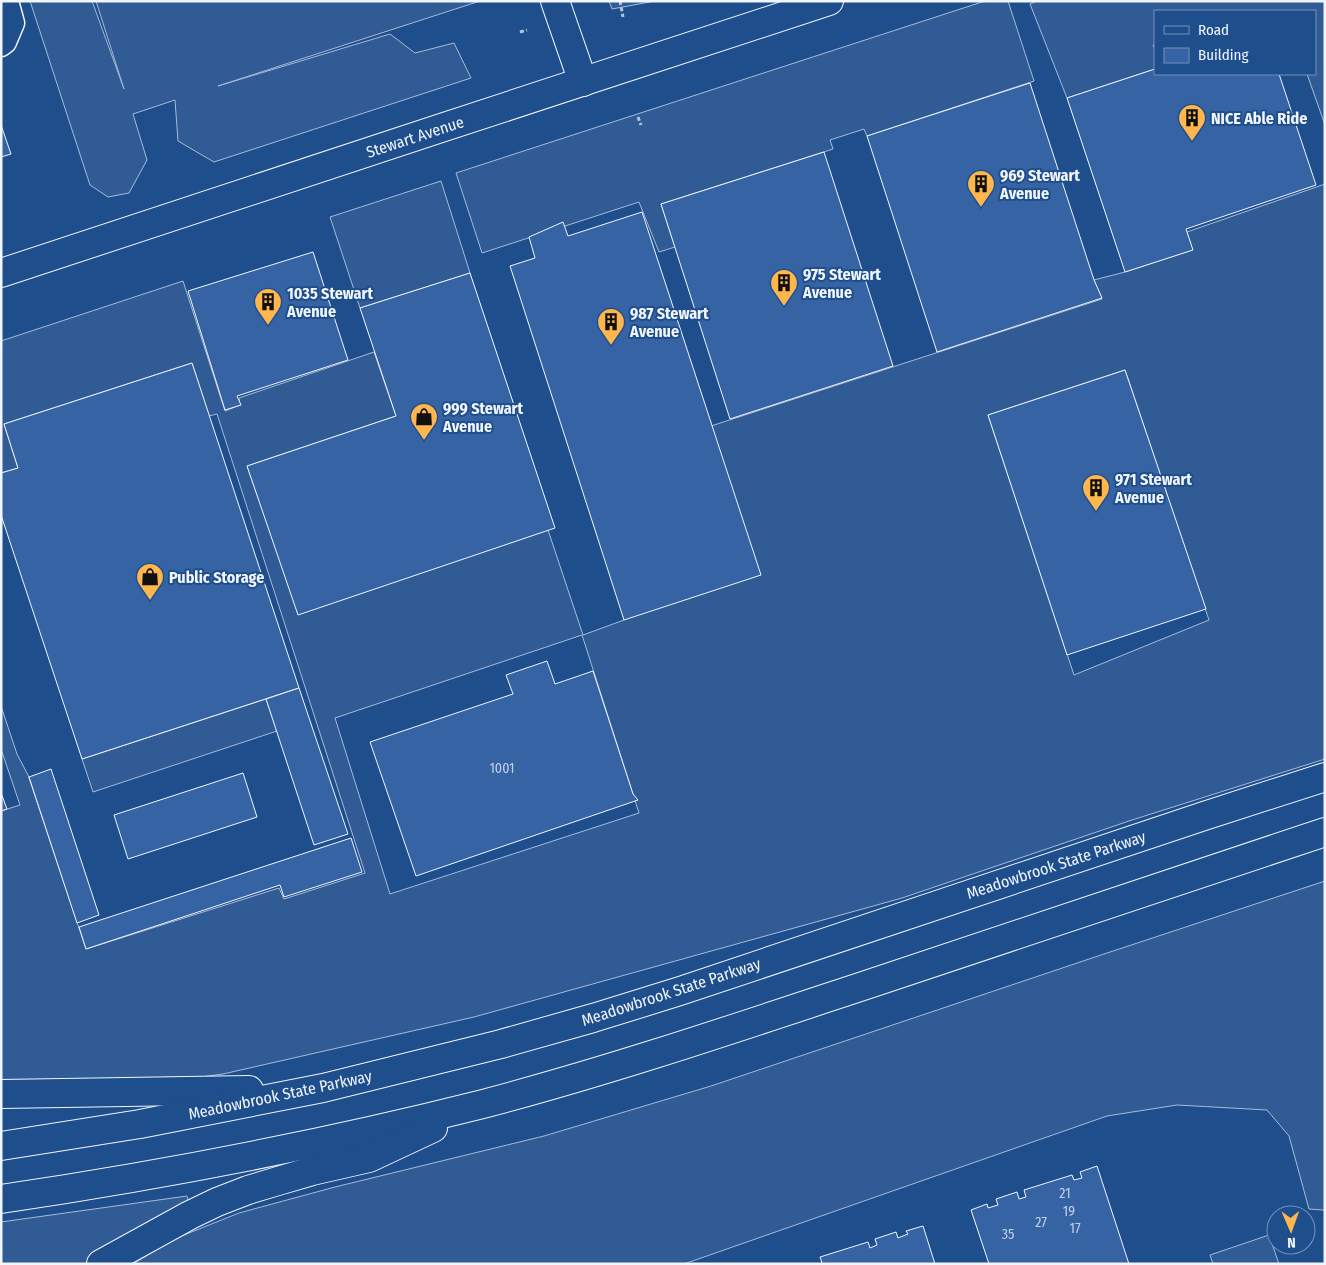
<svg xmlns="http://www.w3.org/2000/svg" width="1326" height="1265" font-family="'Fira Sans Condensed',sans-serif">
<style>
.built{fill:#305b95;stroke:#a8bbd7;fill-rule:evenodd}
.building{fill:#3563a3;stroke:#f2f6ff}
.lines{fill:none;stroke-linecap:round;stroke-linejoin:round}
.minor-casing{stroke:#f2f6ff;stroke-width:25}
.tertiary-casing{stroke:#f2f6ff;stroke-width:30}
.secondary-casing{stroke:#f2f6ff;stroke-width:30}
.motorway-casing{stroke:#f2f6ff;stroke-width:30}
.path{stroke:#b3c4dc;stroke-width:3;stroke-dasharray:4 2.5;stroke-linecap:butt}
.minor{stroke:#1f4e8c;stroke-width:22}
.tertiary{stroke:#1f4e8c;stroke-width:28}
.secondary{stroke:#1f4e8c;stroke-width:28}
.motorway{stroke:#1f4e8c;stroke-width:28}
.labels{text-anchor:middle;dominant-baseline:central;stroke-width:4;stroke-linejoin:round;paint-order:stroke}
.number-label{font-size:14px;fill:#c3d1e8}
.poi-label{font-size:16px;font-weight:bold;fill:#f2f6ff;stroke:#1f4e8c;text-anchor:start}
.street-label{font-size:16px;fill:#f2f6ff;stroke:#1f4e8c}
</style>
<rect width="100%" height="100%" fill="#1f4e8c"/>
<!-- built -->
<g class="built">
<polygon points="30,1 92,1 124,89 96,1 480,1 218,86 390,34 415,53 454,43 471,78 214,162 178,141 175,100 133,114 147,160 129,193 108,197 90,185"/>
<polygon points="609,1 655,1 612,9"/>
<polygon points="985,1 1008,1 1034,81 867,136 864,129 830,140 833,149 661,204 675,247 659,252 639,202 482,253 456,173"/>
<polygon points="1037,1 1325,1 1325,125 1307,74 1315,74 1315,11 1155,11 1155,44 1153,45 1155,50 1155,69 1067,98 1030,4"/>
<polygon points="441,181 470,273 360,308 330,217"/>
<path d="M1325,184V759L1132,820L902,898L474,1017L223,1074L133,1086L1,1084V811L20,805L1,749V706L17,754L28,775L86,949L279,888L284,899L365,873L217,414L209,416L192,363L4,424L18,468L1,473V341L183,281L225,411L240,405L239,398L374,352L396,416L247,466L299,613L548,530L583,635L624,620L711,426L1102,299L1094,280L1125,272L1192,250L1187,232ZM1125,370L1209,620L1074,675L988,415ZM582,635L639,813L390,894L335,718Z"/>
<polygon points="266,699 277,731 93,792 82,759"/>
<polygon points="1325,881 1325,1212 1323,1210 1309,1209 1289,1136 1267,1110 1177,1105 1107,1116 684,1264 133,1264 174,1239 239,1213 335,1187 544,1136 711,1086 1098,956"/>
<polygon points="187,1196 190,1207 122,1240 85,1264 1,1264 1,1222"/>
<polygon points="1269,1235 1279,1264 1213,1264 1210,1255"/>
</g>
<!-- building -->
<g class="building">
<polygon points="1155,69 1155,74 1279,74 1316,185 1186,229 1193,250 1125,272 1067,98"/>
<polygon points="1030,83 1094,280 1102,298 937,352 867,136"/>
<polygon points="1,125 11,154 1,157"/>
<polygon points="824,152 893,366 730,419 661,204"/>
<polygon points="642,212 761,575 624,620 510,266 535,258 529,237 563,222 568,236"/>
<polygon points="313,252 348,360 237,396 241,405 225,410 188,291"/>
<polygon points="470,273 555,528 298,615 247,466 396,416 360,308"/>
<polygon points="192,363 299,688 82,759 1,515 1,473 18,468 4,424"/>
<polygon points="1125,370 1206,609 1067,655 988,415"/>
<polygon points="547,661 555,684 593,671 633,794 638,800 416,876 370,742 513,694 506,675"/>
<polygon points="299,688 348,834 314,845 266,699"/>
<polygon points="51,769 99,915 77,923 29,777"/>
<polygon points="243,773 257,817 128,859 114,815"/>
<polygon points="1,793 7,809 1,811"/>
<polygon points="351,838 362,872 284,897 280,885 86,949 79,927"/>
<polygon points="1097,1166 1129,1264 989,1264 971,1210 987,1204 988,1208 998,1205 996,1199 1017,1192 1019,1199 1026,1197 1024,1190 1072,1175 1074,1180 1082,1178 1080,1172"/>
<polygon points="923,1226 935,1264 819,1264 822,1263 820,1257 868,1242 870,1248 877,1245 875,1239 896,1232 898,1238 908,1234 906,1231"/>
</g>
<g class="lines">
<defs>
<polyline id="minor" points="1,45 5,42 13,23 7,1"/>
<polyline id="tertiary" points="555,1 583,82"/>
<polyline id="secondary" points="1,273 435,130 829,1"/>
<g id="motorway">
<polyline points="1,1094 249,1090"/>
<polyline points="1,1146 140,1124 323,1088 501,1044 593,1018 680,991 1204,816 1325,777"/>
<path d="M1,1199C163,1175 324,1144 483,1104C612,1070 739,1027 866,985C1019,934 1172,883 1325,832"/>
<polyline points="101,1264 190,1215 217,1202 248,1190 278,1181 312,1171 369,1158 433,1128"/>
</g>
</defs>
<!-- minor casing -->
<use href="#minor" class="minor-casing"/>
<!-- tertiary casing -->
<use href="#tertiary" class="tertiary-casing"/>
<!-- secondary casing -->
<use href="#secondary" class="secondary-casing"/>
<!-- motorway casing -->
<use href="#motorway" class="motorway-casing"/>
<!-- path -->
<g class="path">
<polyline points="620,1 623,17"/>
<polyline points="520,32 527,30"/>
<polyline points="638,117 641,125"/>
</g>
<!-- minor -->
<use href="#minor" class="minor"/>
<!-- tertiary -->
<use href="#tertiary" class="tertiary"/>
<!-- secondary -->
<use href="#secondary" class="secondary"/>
<!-- motorway -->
<use href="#motorway" class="motorway"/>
</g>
<!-- icons -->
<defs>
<symbol id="building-pin" viewBox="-11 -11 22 30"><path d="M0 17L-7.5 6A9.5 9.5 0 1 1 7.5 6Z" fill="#ffb74d" stroke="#1f4e8c"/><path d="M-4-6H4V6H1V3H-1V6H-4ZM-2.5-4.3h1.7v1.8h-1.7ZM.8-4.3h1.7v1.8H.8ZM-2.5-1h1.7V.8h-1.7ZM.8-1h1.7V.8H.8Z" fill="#111"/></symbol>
<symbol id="shop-pin" viewBox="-11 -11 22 30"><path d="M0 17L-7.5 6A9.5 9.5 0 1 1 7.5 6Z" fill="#ffb74d" stroke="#1f4e8c"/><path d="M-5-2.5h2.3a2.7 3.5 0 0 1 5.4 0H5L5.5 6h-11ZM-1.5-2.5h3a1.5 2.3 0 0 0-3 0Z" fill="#111"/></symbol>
</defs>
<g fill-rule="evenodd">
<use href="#building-pin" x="1176" y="102" width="32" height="43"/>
<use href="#building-pin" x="965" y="168" width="32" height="43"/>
<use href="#building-pin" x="768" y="267" width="32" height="43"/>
<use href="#building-pin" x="252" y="286" width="32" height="43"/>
<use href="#building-pin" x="595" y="306" width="32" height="43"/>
<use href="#shop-pin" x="408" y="401" width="32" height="43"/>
<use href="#building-pin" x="1080" y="472" width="32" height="43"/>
<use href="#shop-pin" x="134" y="561" width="32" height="43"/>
</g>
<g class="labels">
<!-- number labels -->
<g class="number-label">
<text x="502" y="768">1001</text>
<text x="1065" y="1193">21</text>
<text x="1069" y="1211">19</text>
<text x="1041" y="1222">27</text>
<text x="1075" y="1228">17</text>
<text x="1008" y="1234">35</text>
</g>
<!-- poi labels -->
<g class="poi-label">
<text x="1211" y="118">NICE Able Ride</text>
<text x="1000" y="175">969 Stewart<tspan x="1000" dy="18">Avenue</tspan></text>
<text x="803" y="274">975 Stewart<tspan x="803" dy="18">Avenue</tspan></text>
<text x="287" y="293">1035 Stewart<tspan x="287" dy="18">Avenue</tspan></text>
<text x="630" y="313">987 Stewart<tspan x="630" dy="18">Avenue</tspan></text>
<text x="443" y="408">999 Stewart<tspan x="443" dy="18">Avenue</tspan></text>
<text x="1115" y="479">971 Stewart<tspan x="1115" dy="18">Avenue</tspan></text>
<text x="169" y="577">Public Storage</text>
</g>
<!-- street labels -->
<g class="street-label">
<text transform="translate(415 137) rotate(-18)">Stewart Avenue</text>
<text transform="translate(1056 865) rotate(-18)">Meadowbrook State Parkway</text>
<text transform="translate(671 992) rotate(-18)">Meadowbrook State Parkway</text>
<text transform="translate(280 1095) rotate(-12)">Meadowbrook State Parkway</text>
</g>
</g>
<!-- border -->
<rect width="1326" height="1265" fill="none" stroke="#f2f6ff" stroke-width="5"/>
<!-- legend -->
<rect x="1154" y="10" width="162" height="65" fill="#1f4e8c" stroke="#7391ba"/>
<rect x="1164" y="26" width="25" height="8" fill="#1f4e8c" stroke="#7391ba"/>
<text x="1198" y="35" font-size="15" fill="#f2f6ff">Road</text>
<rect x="1164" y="48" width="25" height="15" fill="#3563a3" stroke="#7391ba"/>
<text x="1198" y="60" font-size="15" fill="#f2f6ff">Building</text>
<!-- north arrow -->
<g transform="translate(1291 1230) rotate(178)"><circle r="24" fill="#1f4e8c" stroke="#7391ba"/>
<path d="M0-4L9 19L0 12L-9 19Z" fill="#ffb74d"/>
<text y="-8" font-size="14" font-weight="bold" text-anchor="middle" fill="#f2f6ff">N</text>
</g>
</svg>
